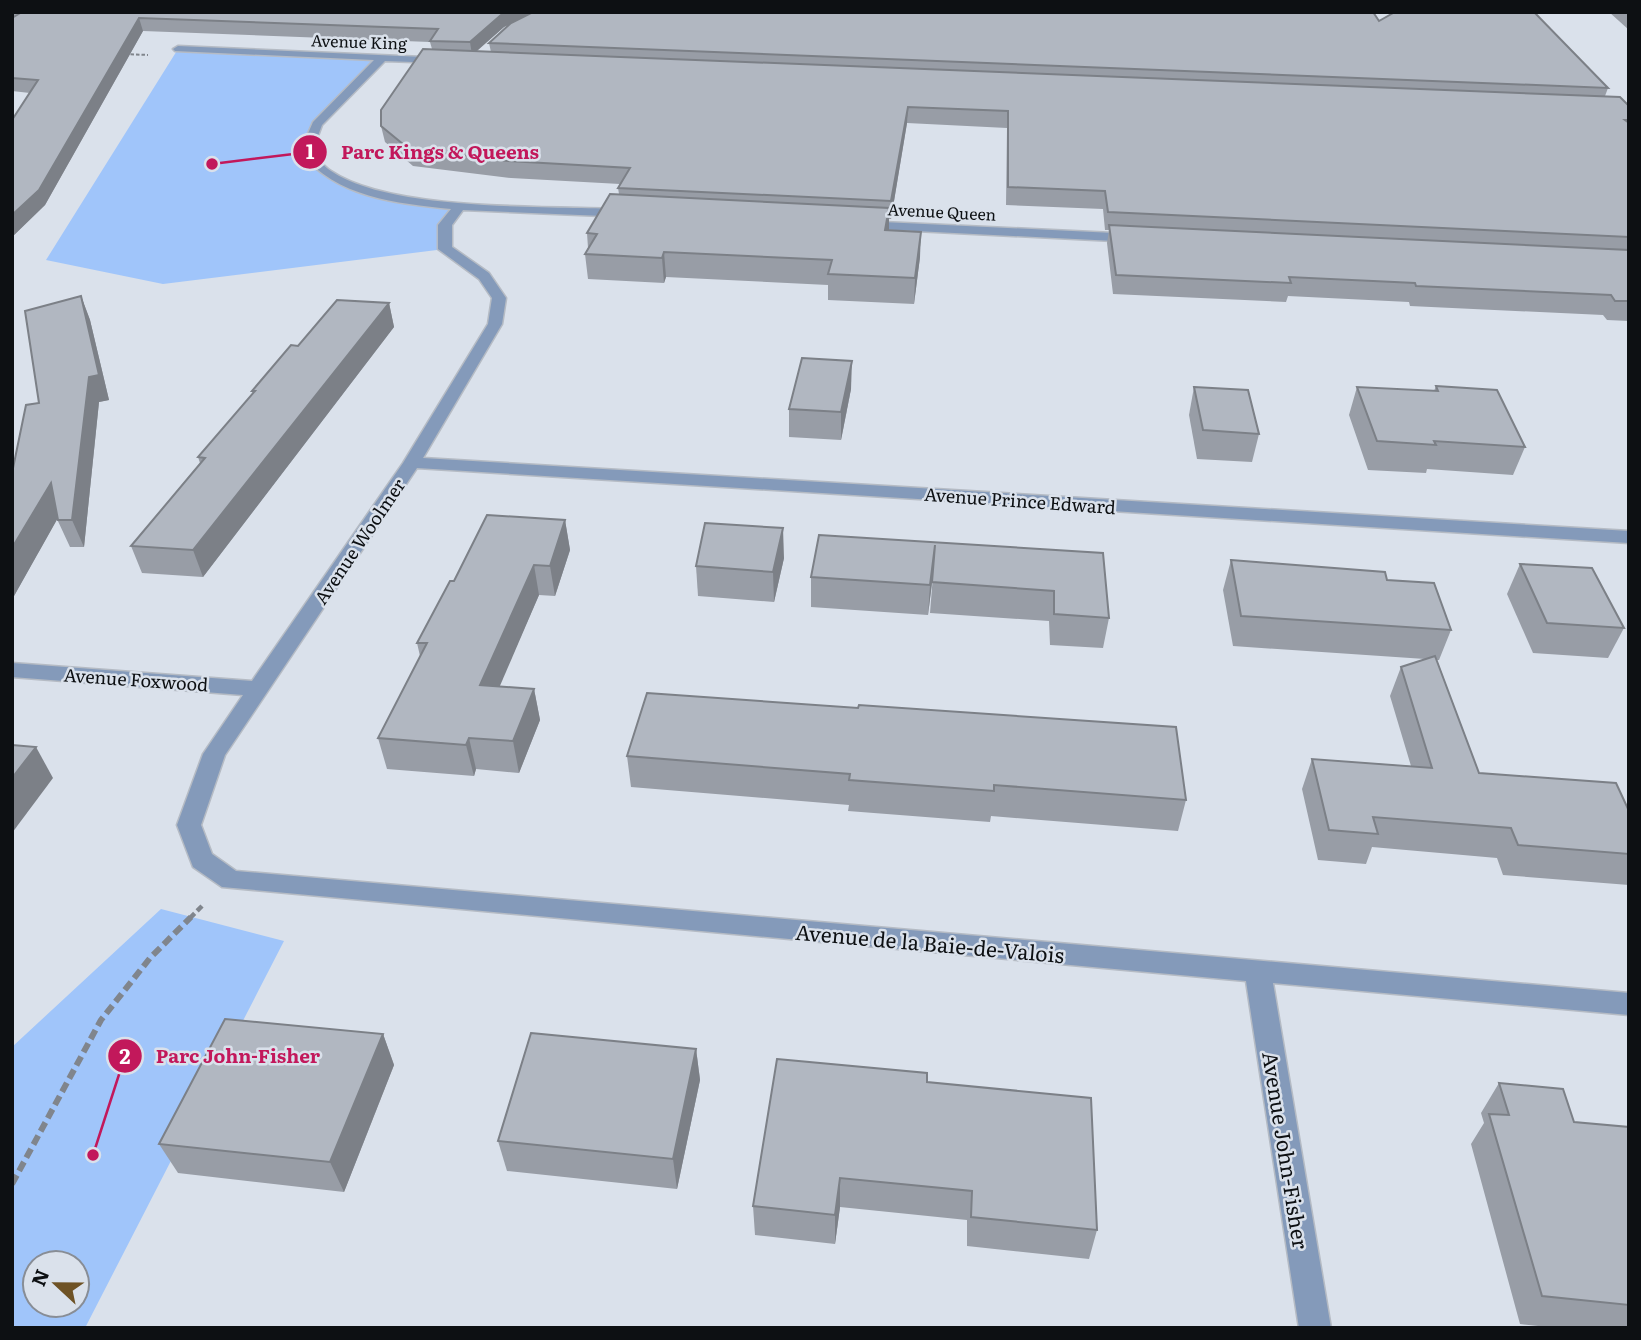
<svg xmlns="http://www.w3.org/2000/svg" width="1641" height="1340" font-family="Literata,serif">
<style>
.green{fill:#a0c5fa;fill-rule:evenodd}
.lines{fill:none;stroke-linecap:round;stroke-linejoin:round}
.street-casing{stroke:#b5bbc4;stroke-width:3}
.path-far2{stroke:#80858c;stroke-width:2;stroke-dasharray:3.5 2;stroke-linecap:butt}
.path-far1{stroke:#80858c;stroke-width:4.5;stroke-dasharray:8 3.5;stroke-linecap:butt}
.path{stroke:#80858c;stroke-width:6;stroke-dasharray:10 5;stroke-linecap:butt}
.street{fill:#849aba;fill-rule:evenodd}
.wall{fill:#989da6;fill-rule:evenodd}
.shaded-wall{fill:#7c8087}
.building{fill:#b1b7c1;stroke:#7c8087;stroke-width:2}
.labels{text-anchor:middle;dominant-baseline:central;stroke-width:5;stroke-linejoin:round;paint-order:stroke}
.far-street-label{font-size:16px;fill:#0d1013;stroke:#dae1eb}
.street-label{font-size:18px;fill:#0d1013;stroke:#dae1eb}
.near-street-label{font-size:21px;fill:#0d1013;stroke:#dae1eb}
.leader{fill:none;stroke:#c2185b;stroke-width:2.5}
.callout-dot{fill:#c2185b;stroke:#dae1eb;stroke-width:2.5}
.mark-label{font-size:21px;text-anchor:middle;font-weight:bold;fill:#fff}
.callout-label{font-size:19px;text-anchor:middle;font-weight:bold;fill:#c2185b;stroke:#dae1eb;stroke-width:5;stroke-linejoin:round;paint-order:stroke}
</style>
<rect width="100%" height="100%" fill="#dae1eb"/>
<!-- green -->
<g class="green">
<polygon points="178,49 382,58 317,124 306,152 328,175 366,191 460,205 445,225 445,249 163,284 46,260"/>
<path d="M161,909L284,941L85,1328H12V1047ZM35,1263H77V1305H35Z"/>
</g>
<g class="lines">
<defs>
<g id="street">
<path d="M178,46L446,58V62L442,63L385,61L322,125L312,152C318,158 323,166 331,171C391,212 552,206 627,209L633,213L627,217L463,210L452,225V247L489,273L506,298L502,324L423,458L1629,531V543L417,468L225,755L201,825L212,854L236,871L1629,993V1015L1273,983L1331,1328H1299L1246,981L222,887L193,867L177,825L203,754L243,695L12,677V663L252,681L403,463L488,324L492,298L479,279L438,249V225L451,209C396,203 337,198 300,152L313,122L374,60L175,51L173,49Z"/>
<polygon points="862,221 1134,234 1141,238 1134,242 857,228 855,225"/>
</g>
</defs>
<!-- street casing -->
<use href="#street" class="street-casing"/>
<!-- path-far2 -->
<polyline class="path-far2" points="125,54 148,55"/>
<!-- path-far1 -->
<polyline class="path-far1" points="189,919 202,906"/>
<!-- path -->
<polyline class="path" points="12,1184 101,1020 150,958 191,917"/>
<!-- street -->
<use href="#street" class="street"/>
</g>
<!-- wall -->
<g class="wall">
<path d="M12,12L17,15L1379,21L1608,88L1605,96L1629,106V321L1607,320L1603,315L1410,306L1409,302L1288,296L1286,302L1113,294L1107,243L1109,230H1105L1103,209L1006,205L1007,128L907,123L891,219H889V230L920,257L914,304L828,300V285L666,277L664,283L588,279L585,254L588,248L587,233L619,194L618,188L620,184L511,178L413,166L385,142L381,126L432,49L430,42L143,31L45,205L12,237V120L30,93L12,91ZM509,24L489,43L491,52L477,51L504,27Z"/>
<polygon points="1609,12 1629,12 1629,30"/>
<polygon points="81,296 90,320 109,400 99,402 84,547 70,547 57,519 14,596 12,596 12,473"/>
<polygon points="389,303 394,327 203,577 142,573 131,546 200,463 198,457 253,394 252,391 298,346"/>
<polygon points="1436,386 1525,447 1513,475 1427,469 1426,473 1368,470 1349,415 1357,387 1434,391"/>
<polygon points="1194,387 1259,434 1252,462 1197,459 1189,415"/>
<polygon points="851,389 841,440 789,437 789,409"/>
<polygon points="565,520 570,550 555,596 539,595 499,686 534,689 540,720 519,773 476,769 474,776 387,769 378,738 420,656 417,643 454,581"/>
<polygon points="1103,553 1109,618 1103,648 1050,645 1049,621 930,613 933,575 928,615 811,607 811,577"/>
<polygon points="784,558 774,602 698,596 696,566"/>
<polygon points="1231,560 1387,580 1451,630 1439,660 1437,660 1479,773 1629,811 1629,885 1503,875 1497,858 1372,847 1366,864 1318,860 1302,789 1312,759 1411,766 1390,696 1401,667 1425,659 1233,646 1223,590"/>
<polygon points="1520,564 1624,628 1608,658 1533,653 1507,594"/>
<polygon points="627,756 1186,800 1178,831 991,816 990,822 848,811 849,805 631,787"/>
<polygon points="383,1034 394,1065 344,1192 178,1173 159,1144"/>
<polygon points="696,1049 700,1080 677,1189 507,1171 498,1141"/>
<polygon points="927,1082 1097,1230 1089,1259 967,1246 967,1220 840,1207 835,1244 755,1235 753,1206"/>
<polygon points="1499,1083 1574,1122 1629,1127 1629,1328 1557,1328 1520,1324 1471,1144 1484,1123 1481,1113"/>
</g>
<!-- shaded-wall -->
<g class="shaded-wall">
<polygon points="507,12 536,12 504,27 472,55 470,42 502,14"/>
<polygon points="139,18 143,31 45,205 12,237 12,215"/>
<polygon points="908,107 907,123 891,219 891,201"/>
<polygon points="889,208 889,232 885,230"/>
<polygon points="921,232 920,257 914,304 915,278"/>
<polygon points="664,252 666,277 664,283 662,258"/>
<polygon points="81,296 90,320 109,400 99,402 84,547 72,520 89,377"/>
<polygon points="389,303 394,327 203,577 193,550"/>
<polygon points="852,361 851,389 841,440 841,412"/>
<polygon points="51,483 63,509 14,596 12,594 12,548"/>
<polygon points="565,520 570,550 555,596 550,566"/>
<polygon points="783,528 784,558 774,602 773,572"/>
<polygon points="935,545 933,574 928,615 930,585"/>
<polygon points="534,565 539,595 487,716 480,685"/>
<polygon points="534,689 540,720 519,773 513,741"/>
<polygon points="469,738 476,769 474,776 466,745"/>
<polygon points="36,747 53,778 12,833 12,778"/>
<polygon points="383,1034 394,1065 344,1192 330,1162"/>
<polygon points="696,1049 700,1080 677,1189 673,1159"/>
<polygon points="840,1178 840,1207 835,1244 835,1215"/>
</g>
<!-- building -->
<g class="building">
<polygon points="22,12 507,12 502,14 470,42 430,41 438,29 139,18 39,190 12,215 12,120 38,80 12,78 12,18"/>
<polygon points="533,12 1373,12 1379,21 1395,12 1534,12 1608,88 489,43 511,23"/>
<polygon points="423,49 1620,97 1629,106 1629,120 1625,120 1629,123 1629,237 1108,212 1105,191 1008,187 1008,111 908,107 891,201 618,188 630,168 508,161 409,149 381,126 381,110"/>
<polygon points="610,194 889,208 885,230 921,232 915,278 828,274 832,260 664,252 662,258 585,254 597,234 587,233"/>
<polygon points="1109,225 1629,250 1629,301 1615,301 1611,295 1416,286 1415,283 1289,277 1291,283 1116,275"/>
<polygon points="81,296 99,375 89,377 72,520 58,520 51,483 12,548 12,473 26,405 39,403 25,311"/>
<polygon points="337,300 389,303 193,550 131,546 205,458 198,457 255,391 252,391 291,345 298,346"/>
<polygon points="802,358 852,361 841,412 789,409"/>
<polygon points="1436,386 1497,390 1525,447 1434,441 1436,445 1377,441 1357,387 1438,391"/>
<polygon points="1194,387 1248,390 1259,434 1203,430"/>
<polygon points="487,515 565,520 550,566 534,565 480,685 534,689 513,741 469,738 466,745 378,738 427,643 417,643 450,581 454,581"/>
<polygon points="705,523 783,528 773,572 696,566"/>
<polygon points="819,535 1103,553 1109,618 1054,614 1054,591 932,582 935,545 930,585 811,577"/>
<polygon points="1231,560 1385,572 1387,580 1434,583 1451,630 1241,616"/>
<polygon points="1520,564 1592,568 1624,628 1547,623"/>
<polygon points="1435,656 1479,773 1616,783 1629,811 1629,854 1518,845 1511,828 1373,817 1378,834 1329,830 1312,759 1432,768 1401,667"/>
<polygon points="647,693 858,708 859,705 1176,727 1186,800 994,785 994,791 849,780 850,774 627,756"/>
<polygon points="12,745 36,747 12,778"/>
<polygon points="225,1019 383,1034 330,1162 159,1144"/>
<polygon points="531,1033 696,1049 673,1159 498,1141"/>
<polygon points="777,1059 927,1073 927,1082 1091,1098 1097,1230 971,1217 972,1191 840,1178 835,1215 753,1206"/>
<polygon points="1499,1083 1563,1089 1574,1122 1629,1127 1629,1305 1542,1296 1489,1114 1509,1115"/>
</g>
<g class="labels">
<!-- far-street labels -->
<g class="far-street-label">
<text transform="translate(359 41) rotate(2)">Avenue King</text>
<text transform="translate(942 211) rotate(3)">Avenue Queen</text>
</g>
<!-- street labels -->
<g class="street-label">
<text transform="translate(1020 500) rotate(4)">Avenue Prince Edward</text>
<text transform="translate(359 541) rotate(-56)">Avenue Woolmer</text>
<text transform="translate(136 679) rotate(4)">Avenue Foxwood</text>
</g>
<!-- near-street labels -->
<g class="near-street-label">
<text transform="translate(930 942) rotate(5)">Avenue de la Baie-de-Valois</text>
<text transform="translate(1287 1150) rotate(81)">Avenue John-Fisher</text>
</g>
</g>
<!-- callouts -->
<path class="leader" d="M212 164L310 152M93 1155L125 1056"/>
<g class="callout-dot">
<circle cx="212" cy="164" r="7"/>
<circle cx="93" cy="1155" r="7"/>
<circle cx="310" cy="152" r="18"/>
<circle cx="125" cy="1056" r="18"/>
</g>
<g class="mark-label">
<text x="310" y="159">1</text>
<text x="125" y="1064">2</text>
</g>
<g class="callout-label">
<text x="440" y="159">Parc Kings &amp; Queens</text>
<text x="238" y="1063">Parc John-Fisher</text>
</g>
<!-- border -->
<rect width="1641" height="1340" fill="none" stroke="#0d1013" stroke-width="28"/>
<!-- north arrow -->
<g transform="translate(56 1284) rotate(292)"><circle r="33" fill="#dae1eb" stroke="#888d95" stroke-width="2"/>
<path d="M0-5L12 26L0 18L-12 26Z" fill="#6e5225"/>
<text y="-10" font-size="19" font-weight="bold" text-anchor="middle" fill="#0d1013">N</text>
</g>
</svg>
